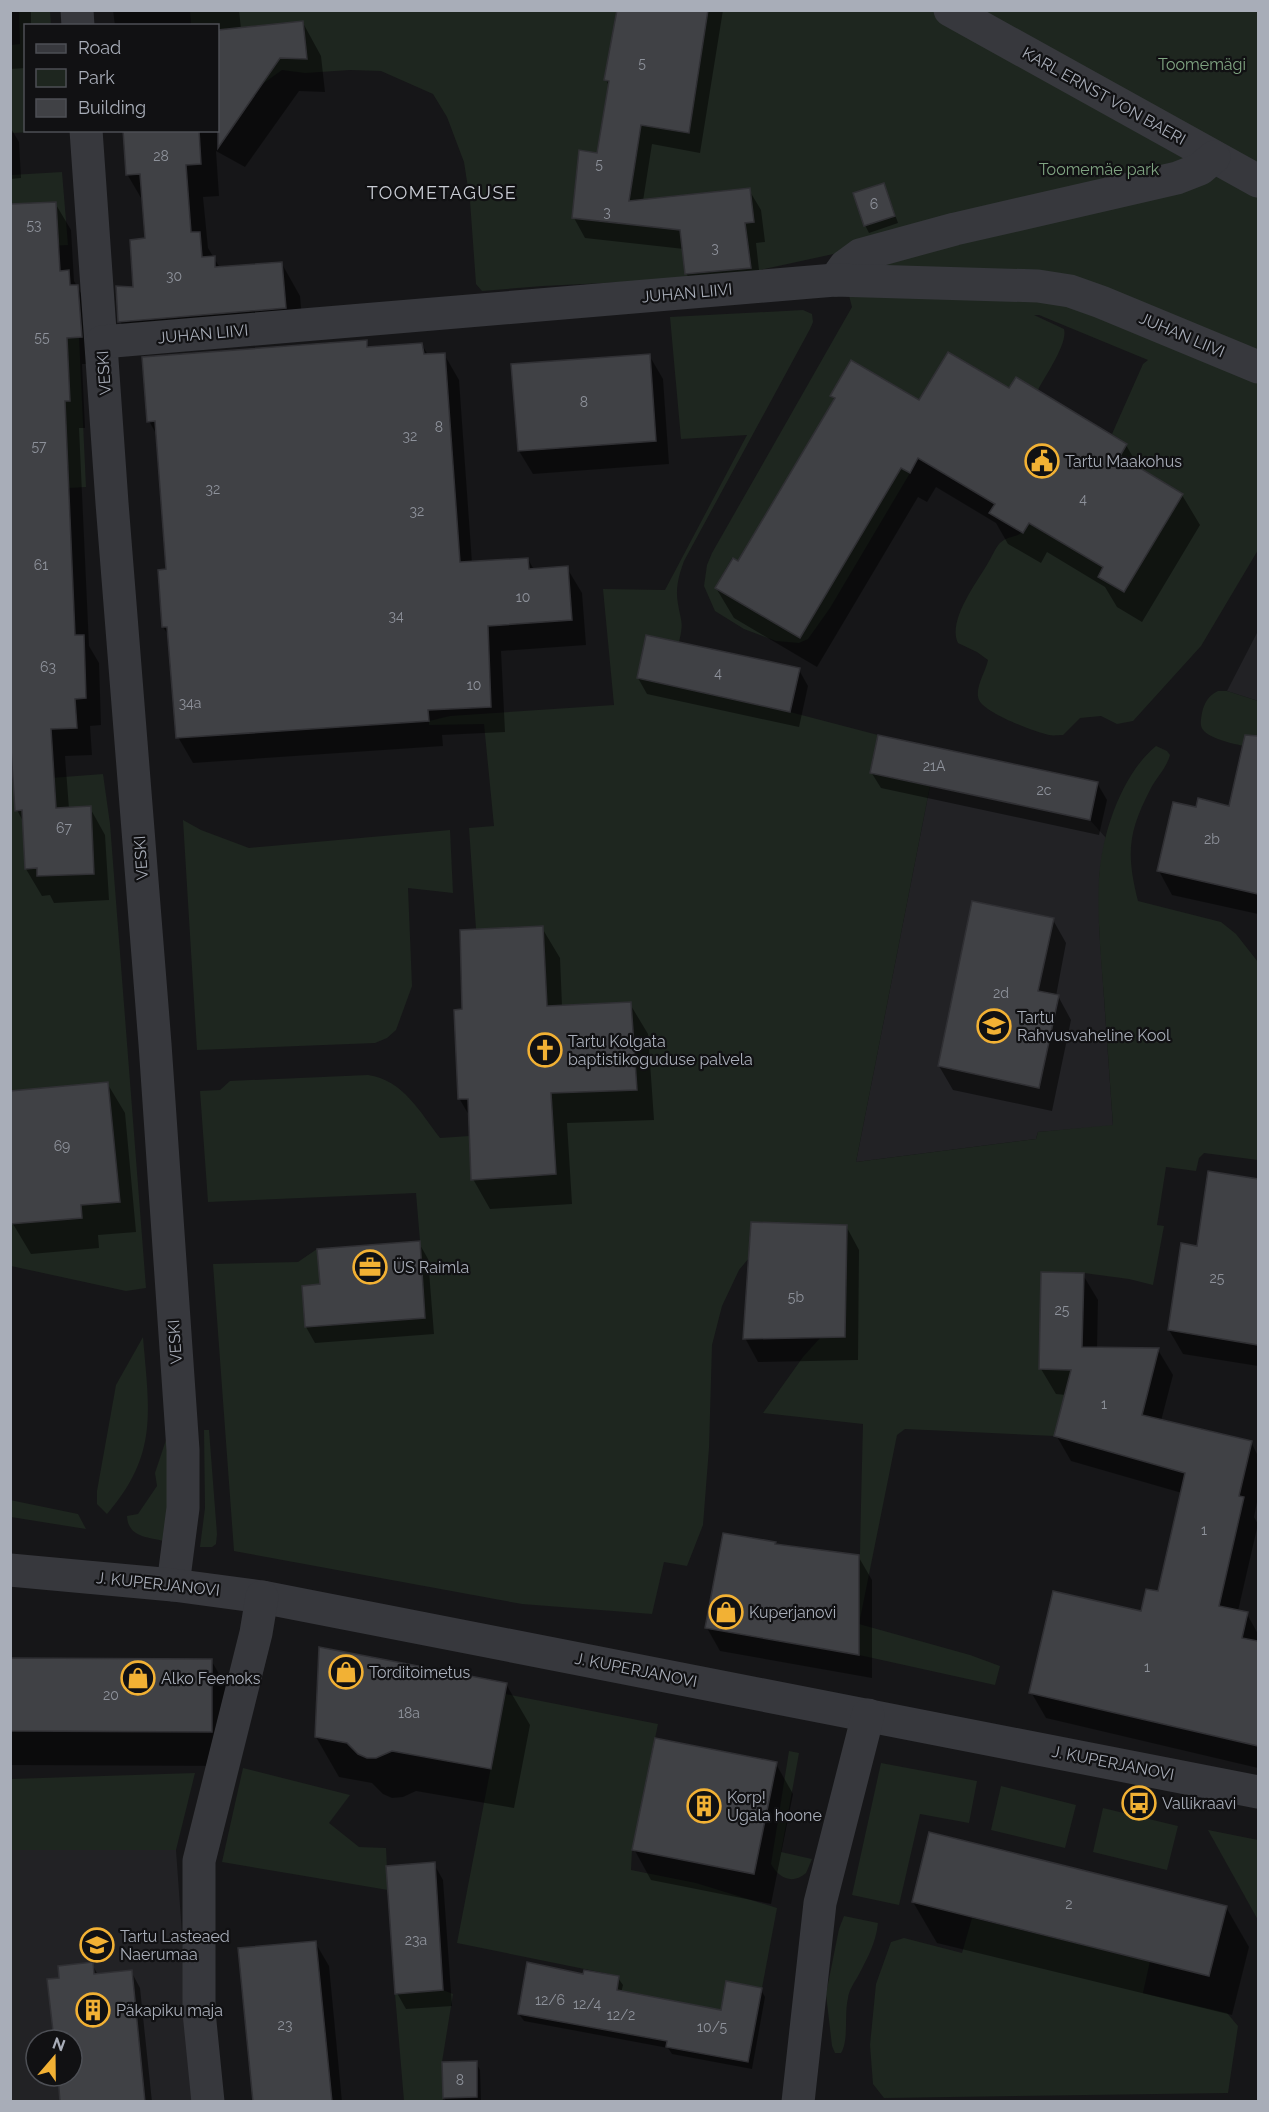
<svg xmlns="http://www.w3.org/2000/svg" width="1269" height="2112" font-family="Raleway,sans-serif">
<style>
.built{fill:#222225;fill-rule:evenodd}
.green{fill:#1e261f}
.shadow{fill:#0007}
.building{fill:#404145;stroke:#303034;stroke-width:1.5}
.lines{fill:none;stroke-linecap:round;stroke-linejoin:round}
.minor{stroke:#37383d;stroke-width:33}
.labels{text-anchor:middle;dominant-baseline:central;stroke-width:4.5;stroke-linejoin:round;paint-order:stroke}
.number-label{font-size:14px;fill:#8e929b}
.park-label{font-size:16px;fill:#7fa381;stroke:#111113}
.street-label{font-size:16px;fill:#a8adb8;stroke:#111113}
.poi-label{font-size:16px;fill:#a8adb8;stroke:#111113;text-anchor:start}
.neighbourhood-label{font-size:18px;letter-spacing:1.5px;fill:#c9ccd4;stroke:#111113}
</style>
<rect width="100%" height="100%" fill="#161618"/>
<!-- built -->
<g class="built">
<polygon points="1258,631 1258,701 1227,691"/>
<polygon points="930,786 1090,820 1106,838 1099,877 1099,926 1113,1126 1038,1132 1036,1139 856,1162"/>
<path d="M11,1850H176L194,2101L11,2102ZM36,2040H72V2076H36Z"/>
</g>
<!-- green -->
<g class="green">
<polygon points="19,11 50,11 51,25 26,26 26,130 58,131 11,133 11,45 20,44"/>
<path d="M190,11H1258V550L1201,646L1133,721L1117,724L1101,716L1080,718L1063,735C1059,735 1053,736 1049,735C1034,732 985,713 979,700C974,689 986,671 988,660L977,652L958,643C947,621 977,582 988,563C992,557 995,548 1000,543C1011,533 1019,541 1029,523L1103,567L1098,577L1124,592L1183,494L1120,456L1127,444L1112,434L1143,364L1148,360L1039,315H1034L1064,329C1068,344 1045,376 1038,390L1016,377L1009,388L948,352L919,400L851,360L835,398L738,561L732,558L715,588L800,638L901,468L910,473L830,608L808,639L799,643L776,641L744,629L715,611L704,586L707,565L712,553L852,307L838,253L751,272L685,279L543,286L482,291L476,284L470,201L464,162L447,117L433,94L381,71L350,70L305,73L282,70L261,85L218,58V26L191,25Z"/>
<polygon points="62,172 68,245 11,248 11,175"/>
<path d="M803,310L812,314L813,322L810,329L684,561C679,575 675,588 678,604C681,622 684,622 679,642L646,635L637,678L790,712L878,735L870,773L930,786L856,1162L1036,1139L1038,1132L1113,1125C1110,1083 1107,1040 1104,997C1101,958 1097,917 1099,878C1102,834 1121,775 1156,746L1167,751L1170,755C1167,767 1157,777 1151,788C1128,832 1126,853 1138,901L1221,922L1236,934L1258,962V1160L1204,1153L1199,1158L1196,1171L1166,1167L1157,1225L1164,1226L1153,1285L1129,1279L1084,1273L1039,1369L1071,1370L1054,1436L905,1429L897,1435L859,1624L970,1655L1000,1666L995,1685L859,1655C859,1578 861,1501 863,1424L763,1413L803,1357L820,1338L845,1337L846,1225L752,1222L749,1258L739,1270L722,1306L712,1345L709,1448L703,1525L687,1566L664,1562L652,1614L522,1604L234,1551L213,1264L298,1262L317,1249L420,1241L416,1193L208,1202L200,1091L220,1090L230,1081L368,1075C403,1080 420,1112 440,1138L469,1136L551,1093L637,1090L631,1002L547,1006L476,929L469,828L494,826L484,724L429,725V721L450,716L614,705L603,589L665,590L747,435L681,439L670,317Z"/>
<polygon points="79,337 86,487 69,488 65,401 70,401 67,338"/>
<path d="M1218,691H1227L1258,701V749C1245,746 1213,741 1204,731C1199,726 1201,719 1202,713C1204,703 1209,695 1218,691Z"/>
<polygon points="103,774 110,824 146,1288 126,1291 11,1266 11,781"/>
<polygon points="183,820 201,830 249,848 450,830 453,893 408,888 412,986 396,1030 387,1038 375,1043 197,1050"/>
<path d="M143,1337C149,1411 159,1454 107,1514L97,1504V1491L116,1385Z"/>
<path d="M170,1428V1482L164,1541C147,1537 128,1537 127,1516L138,1514L157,1486L155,1473Z"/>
<polygon points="204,1430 209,1430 217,1534 216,1544 212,1547 200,1547 205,1508"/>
<polygon points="10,1500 78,1514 86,1529 11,1517"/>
<polygon points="505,1694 658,1724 632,1850 631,1870 696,1883 777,1908 762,1988 726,1981 721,2010 674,2001 652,2004 615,1997 619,1976 457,1943"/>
<path d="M789,1751L799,1753L781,1852L812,1859L806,1873C792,1885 779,1878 771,1864Z"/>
<polygon points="881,1763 977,1781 969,1823 920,1814 899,1905 852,1895"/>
<polygon points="243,1768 350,1795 329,1823 359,1847 386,1848 388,1890 222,1862"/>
<polygon points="195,1773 176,1850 11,1850 11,1779"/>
<polygon points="1001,1786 1076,1805 1065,1848 991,1830"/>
<polygon points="1103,1808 1178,1826 1167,1870 1093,1852"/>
<polygon points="1208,1830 1258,1840 1258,1920"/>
<path d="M844,1916L878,1923C876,1943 867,1959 858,1976C854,1983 849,1990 848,1998C844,2014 849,2041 841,2053H835L832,2046L826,1994L839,1929Z"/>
<polygon points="972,1918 1150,1961 1143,1993 1227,2013 1238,2026 1228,2093 884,2098 873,2084 870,2045 876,1984 891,1942 904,1938 962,1953"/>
<polygon points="443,1990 453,1994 442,2062 443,2101 404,2101 395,1994"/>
</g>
<!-- shadow -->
<g class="shadow">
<polygon points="10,10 31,10 31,26 26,26 26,68 10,69"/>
<polygon points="113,10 239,10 241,29 303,23 321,56 325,92 299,91 245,167 216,151 219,196 203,197 208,248 220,268 282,264 300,296 304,340 138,354 120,321 135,288 147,240 144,203 127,174 124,130 218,130 218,26 115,26"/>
<polygon points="618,10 723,10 700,153 652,144 643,201 749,190 761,210 765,242 756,243 761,288 698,294 686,273 684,249 585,238 574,218 598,155 609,86 606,80"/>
<polygon points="10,127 19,142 21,178 10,179"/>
<polygon points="884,184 898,223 869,233 865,225"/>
<polygon points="55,203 71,230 74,281 93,314 96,364 82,364 85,428 79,428 89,646 99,663 101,725 90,726 92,755 65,756 69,809 90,808 105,835 109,900 54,903 50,895 42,896 26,869 24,823 17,810 14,758 10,758 10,206"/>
<polygon points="366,341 370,349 422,345 428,355 444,354 459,380 472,563 528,559 534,570 567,568 582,593 586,645 501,651 505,732 442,735 443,746 193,763 178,737 170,638 163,627 168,571 158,437 149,421"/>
<polygon points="649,355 663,379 669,464 533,474 519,451"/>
<polygon points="1010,390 1126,445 1141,471 1182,495 1200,525 1142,622 1117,607 1105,587 1047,552 1041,563 1008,544 996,523 936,487 927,502 918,497 817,667 734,618 716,588 738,563 835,401 832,396 920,402"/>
<polygon points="799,670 808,686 799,727 647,694 638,678"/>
<polygon points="1244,747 1258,751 1258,914 1172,895 1159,871 1197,809 1230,808"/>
<polygon points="871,772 1097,783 1107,800 1099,835 881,788"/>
<polygon points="1053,920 1066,943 1056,996 1058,996 1071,1020 1052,1111 953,1090 939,1066"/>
<polygon points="542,928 560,958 562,1006 630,1004 648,1034 654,1120 567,1123 572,1204 490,1209 473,1179 470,1117 459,1098 464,1011"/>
<polygon points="107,1083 125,1113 136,1232 98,1235 99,1248 31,1254 13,1224"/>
<polygon points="1209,1172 1258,1180 1258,1366 1183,1354 1169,1330 1182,1245 1198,1248"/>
<polygon points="846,1226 859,1250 858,1360 758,1362 745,1338"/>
<polygon points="419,1243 428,1259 434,1334 315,1343 306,1327 321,1285"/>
<polygon points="1083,1275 1098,1300 1097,1349 1158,1350 1173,1375 1161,1421 1251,1442 1258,1456 1258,1497 1254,1517 1258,1524 1238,1611 1247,1614 1258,1634 1258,1768 1046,1718 1031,1692 1142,1612 1159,1593 1182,1493 1071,1461 1056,1435 1066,1395 1056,1394 1041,1369"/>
<polygon points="776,1546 858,1556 872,1580 872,1678 720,1651 707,1628"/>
<polygon points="10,1660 211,1660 231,1695 231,1766 10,1765"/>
<polygon points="506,1684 530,1725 514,1808 416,1791 403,1797 392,1798 383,1794 372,1783 339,1777 316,1737"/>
<polygon points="776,1764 793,1794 771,1904 651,1880 634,1849"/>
<polygon points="434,1864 443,1880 452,2006 406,2009 397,1993"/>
<polygon points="913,1902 1226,1907 1249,1947 1232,2015 937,1943"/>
<polygon points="315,1942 329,1966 342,2102 254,2102"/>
<polygon points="92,1964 98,1975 131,1971 140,1988 152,2102 62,2102 59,2076 72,2076 72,2040 55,2040 61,1980"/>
<polygon points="584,1976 618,1978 623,1985 621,1993 722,2011 761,1990 765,1997 752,2069 672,2054 668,2048 524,2021 519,2014"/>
<polygon points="476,2063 480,2070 481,2102 447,2102 444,2098"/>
</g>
<!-- building -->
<g class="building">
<polygon points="617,10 708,10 689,133 641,125 629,201 750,188 754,222 745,223 751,268 685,274 680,230 572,218 579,150 597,153 609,81 604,80"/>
<polygon points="303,21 307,59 280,58 218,148 218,30"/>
<polygon points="123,130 199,130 201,164 186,165 191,232 200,232 202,257 215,256 215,267 282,262 286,308 118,322 116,286 133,287 130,240 145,238 140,174 126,175"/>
<polygon points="884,183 895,216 864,226 853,193"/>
<polygon points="56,202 60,271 69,270 70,285 78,285 82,337 67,338 70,401 65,401 75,635 84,635 86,698 75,699 77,728 51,729 56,808 91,806 94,874 37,876 37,868 25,869 22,810 15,811 10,734 10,204"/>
<polygon points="367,340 367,347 422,343 424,354 445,353 460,562 528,558 529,569 568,566 572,620 488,626 491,707 428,710 429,721 176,738 167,627 162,627 158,570 166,569 155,421 147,422 142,357"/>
<polygon points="948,352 1009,388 1016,377 1127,444 1120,456 1183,494 1124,592 1098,577 1103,567 1029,523 1023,533 989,513 995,504 918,458 910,473 901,468 800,638 715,588 733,558 738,561 835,398 830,396 851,360 919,400"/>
<polygon points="650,354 656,441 518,451 511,364"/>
<polygon points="646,635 800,668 790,712 637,678"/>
<polygon points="878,735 1098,782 1090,820 870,773"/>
<polygon points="1245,735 1258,736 1258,894 1157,871 1173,802 1196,807 1198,798 1229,806"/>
<polygon points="972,901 1054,918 1038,991 1059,995 1039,1088 938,1066"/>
<polygon points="543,926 547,1006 631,1002 637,1090 551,1093 556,1174 471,1180 468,1099 458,1099 454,1010 462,1009 460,930"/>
<polygon points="108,1082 120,1202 81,1205 82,1218 10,1224 10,1091"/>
<polygon points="1208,1171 1258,1179 1258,1345 1168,1330 1181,1243 1197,1246"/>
<polygon points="751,1222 847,1225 845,1337 743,1339"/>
<polygon points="420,1241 425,1318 305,1327 302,1286 320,1284 317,1249"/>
<polygon points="1041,1272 1084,1273 1082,1347 1159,1348 1142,1415 1252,1441 1239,1496 1244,1497 1219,1606 1248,1612 1242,1638 1258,1641 1258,1746 1029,1693 1053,1591 1141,1611 1146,1589 1158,1591 1185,1473 1054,1436 1071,1370 1039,1369"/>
<polygon points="723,1533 776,1542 775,1544 859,1555 859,1655 705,1628"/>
<polygon points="319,1647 507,1683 491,1769 392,1751 376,1758 367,1758 358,1754 347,1743 315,1737"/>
<polygon points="10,1658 212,1659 212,1732 10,1731"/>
<polygon points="655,1738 777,1762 754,1874 632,1850"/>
<polygon points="929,1832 1227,1906 1209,1976 912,1902"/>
<polygon points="435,1862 443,1990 395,1994 386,1866"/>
<polygon points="316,1941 332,2102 253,2102 238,1948"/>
<polygon points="93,1962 94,1974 132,1970 145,2102 60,2102 58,2076 72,2076 72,2040 54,2040 47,1979 59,1978 58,1966"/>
<polygon points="527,1962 583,1974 584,1970 619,1976 617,1990 721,2010 726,1981 762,1988 748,2062 666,2047 667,2041 518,2014"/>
<polygon points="477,2061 477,2097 443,2098 442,2062"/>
</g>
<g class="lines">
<!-- minor -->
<g class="minor">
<polyline points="77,10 78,26"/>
<polyline points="950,10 1258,181"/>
<polyline points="86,130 112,503 155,1044 183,1450 183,1508 173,1585"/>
<polyline points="835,280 845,266 860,255 955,229 1177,178 1200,169 1214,157"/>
<polyline points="102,342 835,280 1038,286 1070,291 1101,302 1258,367"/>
<polyline points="10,1570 173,1585 262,1597 1258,1792"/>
<polyline points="208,2102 199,2012 199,1861 256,1633 262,1597"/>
<polyline points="798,2102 820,1903 868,1715"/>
</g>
</g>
<!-- icons -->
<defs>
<symbol id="civic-ring" viewBox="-11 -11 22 22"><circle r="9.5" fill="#111113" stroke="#f2b134" stroke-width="1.5"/><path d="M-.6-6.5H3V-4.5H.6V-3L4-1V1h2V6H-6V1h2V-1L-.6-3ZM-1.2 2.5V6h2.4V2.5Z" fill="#f2b134"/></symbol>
<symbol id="school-ring" viewBox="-11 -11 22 22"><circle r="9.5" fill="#111113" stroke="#f2b134" stroke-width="1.5"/><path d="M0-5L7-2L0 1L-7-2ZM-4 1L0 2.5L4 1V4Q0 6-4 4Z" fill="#f2b134"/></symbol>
<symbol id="church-ring" viewBox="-11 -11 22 22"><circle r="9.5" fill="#111113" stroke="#f2b134" stroke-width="1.5"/><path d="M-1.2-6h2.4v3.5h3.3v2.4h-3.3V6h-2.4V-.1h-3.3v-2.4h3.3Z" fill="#f2b134"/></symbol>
<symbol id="office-ring" viewBox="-11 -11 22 22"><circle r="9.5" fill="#111113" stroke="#f2b134" stroke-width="1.5"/><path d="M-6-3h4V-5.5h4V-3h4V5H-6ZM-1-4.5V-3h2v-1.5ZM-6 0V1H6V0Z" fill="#f2b134"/></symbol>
<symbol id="shop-ring" viewBox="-11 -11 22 22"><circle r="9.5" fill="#111113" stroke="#f2b134" stroke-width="1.5"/><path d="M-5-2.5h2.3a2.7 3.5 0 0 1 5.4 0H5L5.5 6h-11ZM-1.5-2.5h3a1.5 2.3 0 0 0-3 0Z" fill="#f2b134"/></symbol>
<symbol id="bus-ring" viewBox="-11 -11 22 22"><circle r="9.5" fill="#111113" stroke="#f2b134" stroke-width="1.5"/><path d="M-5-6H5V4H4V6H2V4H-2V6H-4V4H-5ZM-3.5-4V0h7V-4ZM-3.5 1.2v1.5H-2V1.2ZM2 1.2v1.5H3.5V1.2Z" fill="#f2b134"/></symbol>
<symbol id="building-ring" viewBox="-11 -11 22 22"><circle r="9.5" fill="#111113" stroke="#f2b134" stroke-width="1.5"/><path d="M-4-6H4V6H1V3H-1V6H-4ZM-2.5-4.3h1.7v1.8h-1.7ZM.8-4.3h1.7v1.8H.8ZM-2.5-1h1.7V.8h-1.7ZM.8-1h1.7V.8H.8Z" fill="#f2b134"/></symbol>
</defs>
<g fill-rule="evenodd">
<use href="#civic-ring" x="1023" y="442" width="38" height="38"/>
<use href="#school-ring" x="975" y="1007" width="38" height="38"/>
<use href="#church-ring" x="526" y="1031" width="38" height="38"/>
<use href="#office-ring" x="351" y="1248" width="38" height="38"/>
<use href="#shop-ring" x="707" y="1593" width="38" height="38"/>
<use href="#shop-ring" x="327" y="1653" width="38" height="38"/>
<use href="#shop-ring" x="119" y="1659" width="38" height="38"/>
<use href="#bus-ring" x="1120" y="1784" width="38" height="38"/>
<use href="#building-ring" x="685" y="1787" width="38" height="38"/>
<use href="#school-ring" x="78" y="1926" width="38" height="38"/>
<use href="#building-ring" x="74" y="1991" width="38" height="38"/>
</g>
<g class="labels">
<!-- number labels -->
<g class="number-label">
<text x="642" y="63">5</text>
<text x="161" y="156">28</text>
<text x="599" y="164">5</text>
<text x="874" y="204">6</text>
<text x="607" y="212">3</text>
<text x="34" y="225">53</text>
<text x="715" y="248">3</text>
<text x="174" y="276">30</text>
<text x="42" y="337">55</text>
<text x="584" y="402">8</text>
<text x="439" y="427">8</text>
<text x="410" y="436">32</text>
<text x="39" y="446">57</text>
<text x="213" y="489">32</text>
<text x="1083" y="499">4</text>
<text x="417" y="511">32</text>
<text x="41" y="565">61</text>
<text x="523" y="597">10</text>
<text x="396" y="616">34</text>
<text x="48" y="667">63</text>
<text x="718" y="673">4</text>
<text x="474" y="685">10</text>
<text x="190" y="703">34a</text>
<text x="934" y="766">21A</text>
<text x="1044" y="790">2c</text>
<text x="64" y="828">67</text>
<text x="1212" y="839">2b</text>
<text x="1001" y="993">2d</text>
<text x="62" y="1146">69</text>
<text x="1217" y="1278">25</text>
<text x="796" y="1297">5b</text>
<text x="1062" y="1310">25</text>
<text x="1104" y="1404">1</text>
<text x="1204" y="1530">1</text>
<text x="1147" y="1667">1</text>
<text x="111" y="1695">20</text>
<text x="409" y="1713">18a</text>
<text x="1069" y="1904">2</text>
<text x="416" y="1940">23a</text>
<text x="550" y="2000">12/6</text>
<text x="587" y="2004">12/4</text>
<text x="621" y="2015">12/2</text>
<text x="285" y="2025">23</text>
<text x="712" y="2027">10/5</text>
<text x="460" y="2080">8</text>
</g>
<!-- park labels -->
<g class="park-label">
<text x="1202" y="64">Toomemägi</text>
<text x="1099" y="169">Toomemäe park</text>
</g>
<!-- street labels -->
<g class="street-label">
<text transform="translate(1104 96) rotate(29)">KARL ERNST VON BAERI</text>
<text transform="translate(687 293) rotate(-5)">JUHAN LIIVI</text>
<text transform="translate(203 334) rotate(-5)">JUHAN LIIVI</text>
<text transform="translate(1182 335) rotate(23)">JUHAN LIIVI</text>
<text transform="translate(104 373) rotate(-94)">VESKI</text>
<text transform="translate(141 858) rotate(-94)">VESKI</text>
<text transform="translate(175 1342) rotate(-94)">VESKI</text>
<text transform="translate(158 1584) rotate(6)">J. KUPERJANOVI</text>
<text transform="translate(636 1670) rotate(11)">J. KUPERJANOVI</text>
<text transform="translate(1113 1763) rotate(11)">J. KUPERJANOVI</text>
</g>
<!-- poi labels -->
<g class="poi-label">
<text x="1065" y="461">Tartu Maakohus</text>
<text x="1017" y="1017">Tartu<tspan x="1017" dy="18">Rahvusvaheline Kool</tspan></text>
<text x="568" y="1041">Tartu Kolgata<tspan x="568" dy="18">baptistikoguduse palvela</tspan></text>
<text x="393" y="1267">ÜS Raimla</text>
<text x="749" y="1612">Kuperjanovi</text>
<text x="369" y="1672">Torditoimetus</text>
<text x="161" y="1678">Alko Feenoks</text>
<text x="727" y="1797">Korp!<tspan x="727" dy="18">Ugala hoone</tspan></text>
<text x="1162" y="1803">Vallikraavi</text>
<text x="120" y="1936">Tartu Lasteaed<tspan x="120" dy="18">Naerumaa</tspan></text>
<text x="116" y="2010">Päkapiku maja</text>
</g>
<!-- neighbourhood labels -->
<g class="neighbourhood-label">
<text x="442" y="192">TOOMETAGUSE</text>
</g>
</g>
<!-- border -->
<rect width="1269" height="2112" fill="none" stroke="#a8adb8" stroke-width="24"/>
<!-- legend -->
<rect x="24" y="24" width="195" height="108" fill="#111113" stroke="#4d4f55" stroke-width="1.5"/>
<rect x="36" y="44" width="30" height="9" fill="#37383d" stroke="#4d4f55" stroke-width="1.5"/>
<text x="78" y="54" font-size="18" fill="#a8adb8">Road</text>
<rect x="36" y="69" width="30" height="18" fill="#1e261f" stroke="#4d4f55" stroke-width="1.5"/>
<text x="78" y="84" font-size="18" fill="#a8adb8">Park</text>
<rect x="36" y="99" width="30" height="18" fill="#404145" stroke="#4d4f55" stroke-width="1.5"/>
<text x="78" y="114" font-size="18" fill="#a8adb8">Building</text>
<!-- north arrow -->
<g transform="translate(54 2058) rotate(20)"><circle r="28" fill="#111113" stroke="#4d4f55" stroke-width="1.5"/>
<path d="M0-4.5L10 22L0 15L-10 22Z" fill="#f2b134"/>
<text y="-9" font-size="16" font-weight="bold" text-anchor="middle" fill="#a8adb8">N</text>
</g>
</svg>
